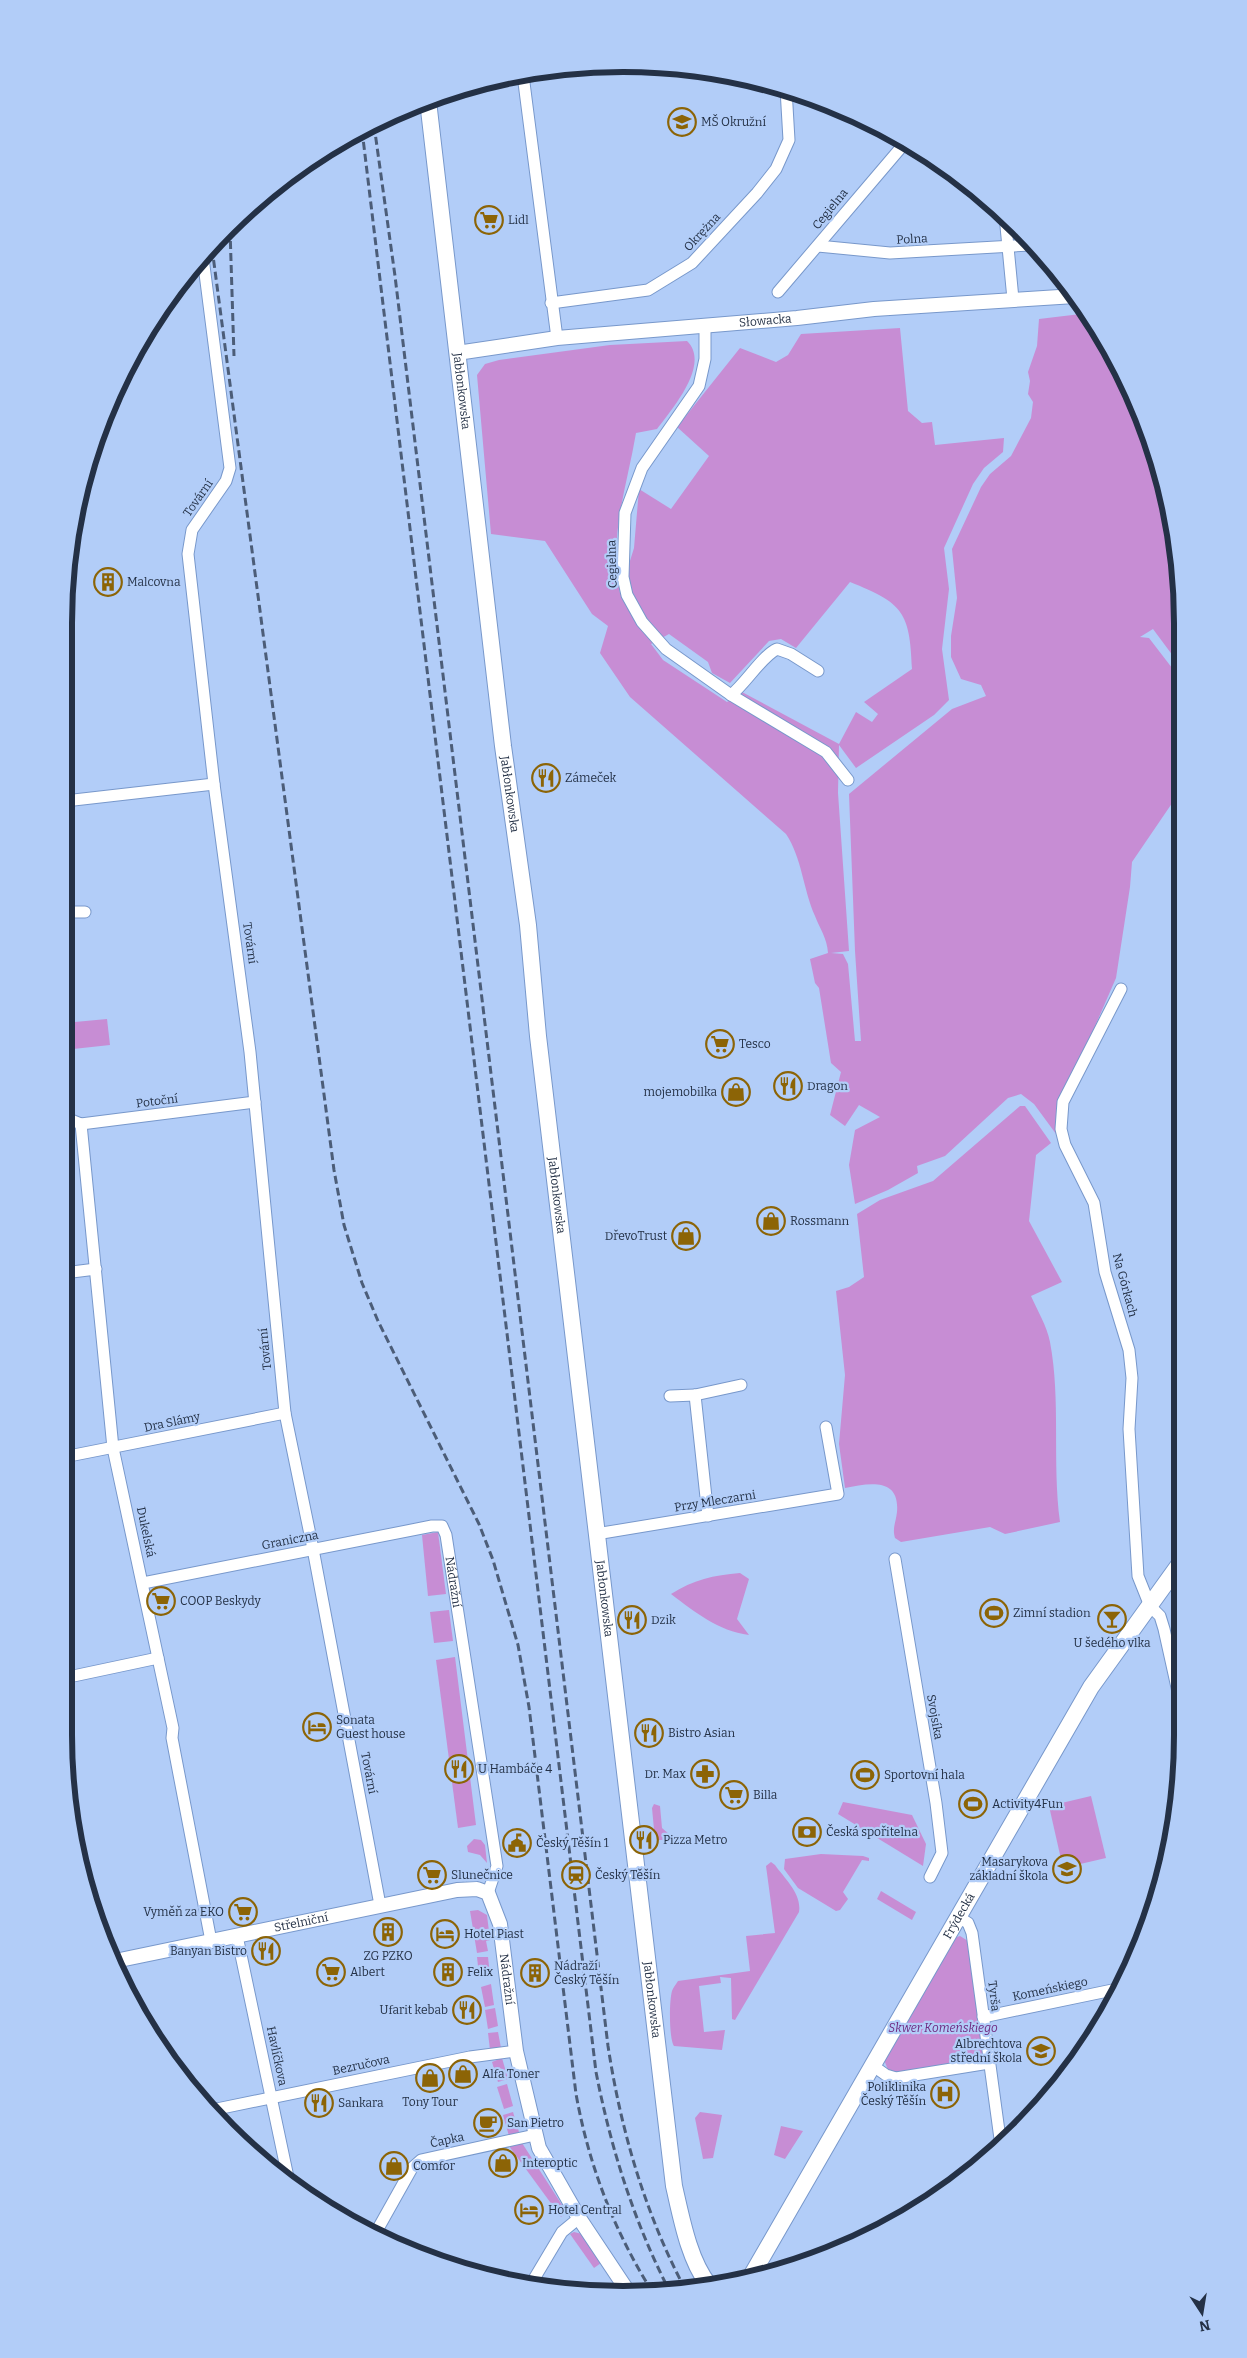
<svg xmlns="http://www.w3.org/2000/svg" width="1247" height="2358" font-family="Bitter,serif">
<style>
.green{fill:#c78dd4;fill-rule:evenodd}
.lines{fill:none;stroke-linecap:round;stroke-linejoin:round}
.minor-casing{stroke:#7898cb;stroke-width:13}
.tertiary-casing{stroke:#7898cb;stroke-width:16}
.secondary-casing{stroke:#7898cb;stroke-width:18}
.minor{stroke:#fff;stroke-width:11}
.tertiary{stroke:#fff;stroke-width:14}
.secondary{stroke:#fff;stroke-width:16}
.rail{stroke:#4c5d78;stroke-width:3;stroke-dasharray:8 4;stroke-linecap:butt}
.labels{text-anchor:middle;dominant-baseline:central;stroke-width:4.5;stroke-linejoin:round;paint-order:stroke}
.poi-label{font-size:12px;fill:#243146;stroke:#b2cdf8;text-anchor:start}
.street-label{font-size:12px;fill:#243146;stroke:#b2cdf8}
.park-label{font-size:12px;font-style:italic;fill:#6f287f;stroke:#b2cdf8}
.rim{fill:none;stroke:#243146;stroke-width:6}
</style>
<rect width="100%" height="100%" fill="#b2cdf8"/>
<!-- green -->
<g class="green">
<polygon points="660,65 673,67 629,72 628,66"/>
<path d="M1089,313L1141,410L1178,550L1179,664L1153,629L1140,637L1149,638L1179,677V793L1132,862L1130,887L1116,978L1056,1116L1059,1138L1034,1104L1021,1094L1008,1098L945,1156L917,1166L918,1173L888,1190L855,1204L849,1165L855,1130L880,1117L859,1105L845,1126L830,1115L841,1072L831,1063L819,988L815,983L810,959L828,953C827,938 820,929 815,916C803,889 802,858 786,834L630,697L600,653L608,626L592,614L545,541L491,534L477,375L485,364L499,360L610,345L687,341C711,364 672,409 657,429L636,433C627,487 608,537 620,593L634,548L639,489L671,509L709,456L677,427L740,348L776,362L788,355L801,334L900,328L908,411L922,423L932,422L935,445L1004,438L1003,452L984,468L973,484L944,548L949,589L942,649L949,700L934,715L856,768L839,745L838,793L849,951L831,953L843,954L848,964L855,1041H861L855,951L849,794L952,709L986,696L981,685L961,679L951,657V636L957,598L952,549L981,487L990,474L1011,456L1031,418L1033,402L1028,394L1030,381L1028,372L1037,346L1039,319ZM850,582C903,603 910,612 912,669L864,702L878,714L872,722L856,712L839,744L742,692L727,702L663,660L651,644L669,634L708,662L712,673L730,683L769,641L781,639L796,648Z"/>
<polygon points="107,1019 110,1045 64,1050 64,1023"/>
<path d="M1020,1106H1025L1051,1143L1036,1155L1029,1221L1062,1282L1031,1296C1037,1310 1047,1326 1050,1342C1061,1400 1052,1462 1060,1522L1005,1534L990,1527L901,1542L895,1538C892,1528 896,1522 897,1512C900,1476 867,1484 845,1488L839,1444L845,1375L836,1291L849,1287L864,1277L857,1214L880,1200L933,1181Z"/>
<polygon points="438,1532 446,1594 428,1596 422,1535"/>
<path d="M740,1573L749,1579L737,1619L749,1635C718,1631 695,1612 671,1594C693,1580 714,1575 740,1573Z"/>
<polygon points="449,1610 453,1641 434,1643 430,1612"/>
<polygon points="455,1657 476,1825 458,1828 436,1660"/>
<polygon points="1091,1796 1106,1858 1063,1868 1049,1806"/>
<polygon points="843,1802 912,1815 926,1844 923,1866 838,1814"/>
<polygon points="654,1804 660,1806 662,1828 678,1842 665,1844 663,1840 655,1840 652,1808"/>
<polygon points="474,1839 481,1840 485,1845 487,1863 480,1855 468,1852 467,1846"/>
<polygon points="821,1854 863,1856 869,1858 869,1861 862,1860 843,1892 848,1899 840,1910 836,1911 798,1888 784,1869 785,1859"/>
<path d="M771,1862L775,1865C785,1879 802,1894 799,1912L735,2020L732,2019L731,1978L720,1977L721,1983L699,1986L704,2032L725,2030L722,2050L674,2046C669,2039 669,2001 672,1991C673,1988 676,1984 678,1981L750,1971L746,1936L775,1933L766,1866Z"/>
<polygon points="881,1891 916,1912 912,1920 877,1899"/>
<polygon points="478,1910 487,1915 490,1940 486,1941 488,1951 477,1953 470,1911"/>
<polygon points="960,1936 968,1941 983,2058 895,2074 888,2070 883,2057 951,1939"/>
<polygon points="477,1957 488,1957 490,1975 479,1975"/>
<polygon points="491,1984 494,2005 485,2007 481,1987"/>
<polygon points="495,2008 498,2026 488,2029 485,2010"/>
<polygon points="498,2032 501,2048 490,2050 488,2033"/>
<polygon points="502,2058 508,2079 498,2082 492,2062"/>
<polygon points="507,2084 513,2106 504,2109 497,2087"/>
<polygon points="513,2112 519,2132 509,2136 503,2115"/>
<polygon points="700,2112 722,2115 713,2158 703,2159 695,2118"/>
<polygon points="781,2126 803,2131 785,2159 774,2155"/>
<polygon points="522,2143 564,2208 565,2214 561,2217 509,2146"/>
<polygon points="574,2232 582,2234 601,2263 594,2268 570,2234"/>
</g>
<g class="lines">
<defs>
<g id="minor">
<polyline points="523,75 557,338"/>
<polyline points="1005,216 1013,299"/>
<polyline points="818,246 890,253 1030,245"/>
<polyline points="203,258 230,468 226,481 192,530 188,554 214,784 250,1052 285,1413 313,1549 380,1905"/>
<polyline points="778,292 904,144"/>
<polyline points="551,303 648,290 692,263 757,193 776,169 789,140 786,89"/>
<polyline points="705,326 705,359 699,386 642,468 625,513 623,577 627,595 642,622 666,649 731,695 826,752 848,780"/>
<path d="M731,695C746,683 762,656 777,649L791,654L818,671"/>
<polyline points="65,801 214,784"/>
<polyline points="65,912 85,912"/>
<polyline points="1121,989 1063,1102 1061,1129 1065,1145 1094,1203 1105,1272 1129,1350 1132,1378 1129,1429 1138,1576 1150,1606 1160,1616 1164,1629 1182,1710"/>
<polyline points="64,1117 81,1124 255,1102"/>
<polyline points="81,1124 113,1448 173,1728 172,1738 211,1941"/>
<polyline points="64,1273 96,1269"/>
<polyline points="695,1395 708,1516"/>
<polyline points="670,1396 695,1395 741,1385"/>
<polyline points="64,1457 285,1413"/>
<polyline points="596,1534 838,1494 826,1427"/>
<polyline points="895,1559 936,1803 942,1853 930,1877"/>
<path id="s1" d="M143,1583L432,1526H442L446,1535L497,1866L488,1893"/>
<polyline points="64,1678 158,1658"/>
<polyline points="957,1916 968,1923 972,1933 1001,2146"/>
<polyline points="237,1936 289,2182"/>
<polyline points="983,2017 1122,1988"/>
<polyline points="872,2065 886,2075 896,2078 989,2063"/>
<polyline points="212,2110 470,2057 516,2051"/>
<polyline points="375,2234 412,2168 421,2160 535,2135"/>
<polyline points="531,2284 562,2232 579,2218"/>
</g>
<g id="tertiary">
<path id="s2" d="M457,353L557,338L797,318L874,309L1075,296"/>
<path id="s3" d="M115,1961L457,1890L477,1889L488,1893L500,1924L516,2051L539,2148L579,2218L629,2293"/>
</g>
<g id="secondary">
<path id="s4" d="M428,101L503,746L528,925L538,1036L674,2186C681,2216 689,2261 709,2285"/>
<path id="s5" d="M750,2278L1091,1687L1181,1562"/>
</g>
</defs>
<!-- minor casing -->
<use href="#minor" class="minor-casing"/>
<!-- tertiary casing -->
<use href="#tertiary" class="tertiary-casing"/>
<!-- secondary casing -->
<use href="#secondary" class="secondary-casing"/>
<!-- minor -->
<use href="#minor" class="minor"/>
<!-- tertiary -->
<use href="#tertiary" class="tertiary"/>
<!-- secondary -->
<use href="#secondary" class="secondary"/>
<!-- rail -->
<g class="rail">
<path d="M374,125L395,276L608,2046C621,2131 645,2213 685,2289"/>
<path d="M362,130L596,2072C611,2149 634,2222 670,2292"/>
<polyline points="230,229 234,356"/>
<path d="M212,248L334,1170L344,1225L362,1283L378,1321L479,1524L493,1560L518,1645L529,1707L576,2094C589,2166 614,2231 653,2293"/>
</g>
</g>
<!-- icons -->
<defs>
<symbol id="school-ring" viewBox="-11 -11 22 22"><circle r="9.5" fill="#b2cdf8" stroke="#8c6406" stroke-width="1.5"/><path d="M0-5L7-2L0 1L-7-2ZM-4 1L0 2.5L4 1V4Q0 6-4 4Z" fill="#8c6406"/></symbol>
<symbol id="supermarket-ring" viewBox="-11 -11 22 22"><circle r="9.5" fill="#b2cdf8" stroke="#8c6406" stroke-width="1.5"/><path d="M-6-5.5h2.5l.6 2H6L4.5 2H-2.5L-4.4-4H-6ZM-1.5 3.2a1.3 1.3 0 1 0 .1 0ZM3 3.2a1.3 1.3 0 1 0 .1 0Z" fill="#8c6406"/></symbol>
<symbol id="building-ring" viewBox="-11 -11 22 22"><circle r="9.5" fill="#b2cdf8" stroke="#8c6406" stroke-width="1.5"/><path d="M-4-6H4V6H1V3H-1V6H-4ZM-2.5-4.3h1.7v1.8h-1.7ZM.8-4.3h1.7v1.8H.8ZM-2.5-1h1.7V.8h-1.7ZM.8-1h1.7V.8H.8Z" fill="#8c6406"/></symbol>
<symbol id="restaurant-ring" viewBox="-11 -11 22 22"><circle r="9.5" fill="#b2cdf8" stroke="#8c6406" stroke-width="1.5"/><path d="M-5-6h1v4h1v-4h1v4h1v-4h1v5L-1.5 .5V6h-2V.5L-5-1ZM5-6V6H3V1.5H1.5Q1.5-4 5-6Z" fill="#8c6406"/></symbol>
<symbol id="shop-ring" viewBox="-11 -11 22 22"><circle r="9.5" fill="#b2cdf8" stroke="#8c6406" stroke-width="1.5"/><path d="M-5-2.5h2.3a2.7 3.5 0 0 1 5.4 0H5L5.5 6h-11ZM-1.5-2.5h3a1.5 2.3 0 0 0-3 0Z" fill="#8c6406"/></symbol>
<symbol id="stadium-ring" viewBox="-11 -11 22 22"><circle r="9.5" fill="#b2cdf8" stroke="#8c6406" stroke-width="1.5"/><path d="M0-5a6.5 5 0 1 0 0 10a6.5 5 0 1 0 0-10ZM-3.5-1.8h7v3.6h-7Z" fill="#8c6406"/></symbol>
<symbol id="bar-ring" viewBox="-11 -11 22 22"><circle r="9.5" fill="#b2cdf8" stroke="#8c6406" stroke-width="1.5"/><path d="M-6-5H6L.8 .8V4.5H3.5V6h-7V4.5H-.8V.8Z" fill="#8c6406"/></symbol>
<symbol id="hotel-ring" viewBox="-11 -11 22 22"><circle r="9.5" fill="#b2cdf8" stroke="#8c6406" stroke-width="1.5"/><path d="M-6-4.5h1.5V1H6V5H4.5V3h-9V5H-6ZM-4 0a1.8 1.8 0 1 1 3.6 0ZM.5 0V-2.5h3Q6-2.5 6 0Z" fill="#8c6406"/></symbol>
<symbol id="pharmacy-ring" viewBox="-11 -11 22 22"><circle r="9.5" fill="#b2cdf8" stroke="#8c6406" stroke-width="1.5"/><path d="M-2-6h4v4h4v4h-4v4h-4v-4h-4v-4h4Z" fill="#8c6406"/></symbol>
<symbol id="bank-ring" viewBox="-11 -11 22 22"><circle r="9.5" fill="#b2cdf8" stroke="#8c6406" stroke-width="1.5"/><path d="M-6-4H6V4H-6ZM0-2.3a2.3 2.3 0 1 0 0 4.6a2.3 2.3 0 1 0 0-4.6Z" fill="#8c6406"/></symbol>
<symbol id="civic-ring" viewBox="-11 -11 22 22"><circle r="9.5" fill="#b2cdf8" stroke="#8c6406" stroke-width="1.5"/><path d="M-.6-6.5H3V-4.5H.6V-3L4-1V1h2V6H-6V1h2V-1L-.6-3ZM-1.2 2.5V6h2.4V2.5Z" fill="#8c6406"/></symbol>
<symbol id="station-ring" viewBox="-11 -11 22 22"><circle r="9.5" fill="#b2cdf8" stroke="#8c6406" stroke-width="1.5"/><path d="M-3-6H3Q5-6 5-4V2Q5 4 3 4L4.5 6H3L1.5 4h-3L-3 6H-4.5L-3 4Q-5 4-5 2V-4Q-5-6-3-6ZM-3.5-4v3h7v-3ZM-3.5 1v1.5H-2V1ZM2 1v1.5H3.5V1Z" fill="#8c6406"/></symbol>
<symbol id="hospital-ring" viewBox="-11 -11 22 22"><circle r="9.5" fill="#b2cdf8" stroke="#8c6406" stroke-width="1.5"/><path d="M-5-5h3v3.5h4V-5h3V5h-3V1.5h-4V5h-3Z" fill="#8c6406"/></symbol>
<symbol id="cafe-ring" viewBox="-11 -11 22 22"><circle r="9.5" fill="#b2cdf8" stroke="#8c6406" stroke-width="1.5"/><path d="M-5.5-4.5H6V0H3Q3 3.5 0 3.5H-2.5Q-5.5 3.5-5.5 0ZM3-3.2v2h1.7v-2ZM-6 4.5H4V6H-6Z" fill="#8c6406"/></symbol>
</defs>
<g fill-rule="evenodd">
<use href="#school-ring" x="666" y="106" width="32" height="32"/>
<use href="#supermarket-ring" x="473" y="204" width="32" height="32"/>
<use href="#building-ring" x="92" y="566" width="32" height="32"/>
<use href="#restaurant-ring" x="530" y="762" width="32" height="32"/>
<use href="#supermarket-ring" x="704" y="1028" width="32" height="32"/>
<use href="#restaurant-ring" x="772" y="1070" width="32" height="32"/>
<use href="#shop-ring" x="720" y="1076" width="32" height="32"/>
<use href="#shop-ring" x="755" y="1205" width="32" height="32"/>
<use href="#shop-ring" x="670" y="1220" width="32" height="32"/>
<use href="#supermarket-ring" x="145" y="1585" width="32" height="32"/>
<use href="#stadium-ring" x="978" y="1597" width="32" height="32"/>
<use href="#bar-ring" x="1096" y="1603" width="32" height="32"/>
<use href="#restaurant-ring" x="616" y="1604" width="32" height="32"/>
<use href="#hotel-ring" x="301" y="1711" width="32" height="32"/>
<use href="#restaurant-ring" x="633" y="1717" width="32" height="32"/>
<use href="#restaurant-ring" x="443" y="1753" width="32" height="32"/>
<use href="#pharmacy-ring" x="689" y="1758" width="32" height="32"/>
<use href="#stadium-ring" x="849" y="1759" width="32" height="32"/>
<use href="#supermarket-ring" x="718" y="1779" width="32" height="32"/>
<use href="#stadium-ring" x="957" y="1788" width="32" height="32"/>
<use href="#bank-ring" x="791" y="1816" width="32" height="32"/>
<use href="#restaurant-ring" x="628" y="1824" width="32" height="32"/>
<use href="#civic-ring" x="501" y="1827" width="32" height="32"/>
<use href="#school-ring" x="1051" y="1853" width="32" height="32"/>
<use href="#supermarket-ring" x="416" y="1859" width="32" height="32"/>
<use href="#station-ring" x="560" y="1859" width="32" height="32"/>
<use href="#supermarket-ring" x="227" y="1896" width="32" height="32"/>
<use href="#building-ring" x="372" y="1916" width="32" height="32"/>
<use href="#hotel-ring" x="429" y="1918" width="32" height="32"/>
<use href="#restaurant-ring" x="250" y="1935" width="32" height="32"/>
<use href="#supermarket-ring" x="315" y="1956" width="32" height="32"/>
<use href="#building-ring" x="432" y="1956" width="32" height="32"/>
<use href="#building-ring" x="519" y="1957" width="32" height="32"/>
<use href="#restaurant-ring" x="451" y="1994" width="32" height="32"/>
<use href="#school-ring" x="1025" y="2035" width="32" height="32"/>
<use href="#shop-ring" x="447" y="2058" width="32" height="32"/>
<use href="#shop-ring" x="414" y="2062" width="32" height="32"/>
<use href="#hospital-ring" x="929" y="2078" width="32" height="32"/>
<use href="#restaurant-ring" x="303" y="2087" width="32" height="32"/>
<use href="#cafe-ring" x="472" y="2107" width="32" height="32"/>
<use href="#shop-ring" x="487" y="2147" width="32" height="32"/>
<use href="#shop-ring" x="378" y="2150" width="32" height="32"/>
<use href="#hotel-ring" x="513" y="2194" width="32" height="32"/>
</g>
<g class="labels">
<!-- poi labels -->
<g class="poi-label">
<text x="701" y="122">MŠ Okružní</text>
<text x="508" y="220">Lidl</text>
<text x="127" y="582">Malcovna</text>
<text x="565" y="778">Zámeček</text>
<text x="739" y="1044">Tesco</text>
<text x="807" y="1086">Dragon</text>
<text x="717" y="1092" text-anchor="end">mojemobilka</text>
<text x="790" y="1221">Rossmann</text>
<text x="667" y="1236" text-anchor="end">DřevoTrust</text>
<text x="180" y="1601">COOP Beskydy</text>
<text x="1013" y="1613">Zimní stadion</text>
<text x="651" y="1620">Dzik</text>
<text x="1112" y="1643" text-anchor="middle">U šedého vlka</text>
<text x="336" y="1720">Sonata<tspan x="336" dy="14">Guest house</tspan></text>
<text x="668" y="1733">Bistro Asian</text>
<text x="478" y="1769">U Hambáče 4</text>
<text x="686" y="1774" text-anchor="end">Dr. Max</text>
<text x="884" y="1775">Sportovní hala</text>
<text x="753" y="1795">Billa</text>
<text x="992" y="1804">Activity4Fun</text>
<text x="826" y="1832">Česká spořitelna</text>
<text x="663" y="1840">Pizza Metro</text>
<text x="536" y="1843">Český Těšín 1</text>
<text x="1048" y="1862" text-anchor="end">Masarykova<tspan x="1048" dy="14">základní škola</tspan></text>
<text x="451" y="1875">Slunečnice</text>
<text x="595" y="1875">Český Těšín</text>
<text x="224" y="1912" text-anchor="end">Vyměň za EKO</text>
<text x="464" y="1934">Hotel Piast</text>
<text x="247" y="1951" text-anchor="end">Banyan Bistro</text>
<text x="388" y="1956" text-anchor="middle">ZG PZKO</text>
<text x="554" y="1966">Nádraží<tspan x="554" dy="14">Český Těšín</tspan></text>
<text x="350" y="1972">Albert</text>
<text x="467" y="1972">Felix</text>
<text x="448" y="2010" text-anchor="end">Ufarit kebab</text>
<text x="1022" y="2044" text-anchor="end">Albrechtova<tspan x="1022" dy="14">střední škola</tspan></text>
<text x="482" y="2074">Alfa Toner</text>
<text x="926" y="2087" text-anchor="end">Poliklinika<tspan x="926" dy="14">Český Těšín</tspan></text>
<text x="430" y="2102" text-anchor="middle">Tony Tour</text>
<text x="338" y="2103">Sankara</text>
<text x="507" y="2123">San Pietro</text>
<text x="522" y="2163">Interoptic</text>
<text x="413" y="2166">Comfor</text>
<text x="548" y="2210">Hotel Central</text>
</g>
<!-- street labels -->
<g class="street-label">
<text transform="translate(830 209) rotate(-51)">Cegielna</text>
<text transform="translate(702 232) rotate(-47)">Okrężna</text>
<text transform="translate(912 239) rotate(-3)">Polna</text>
<text stroke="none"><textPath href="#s2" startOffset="310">Słowacka</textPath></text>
<text stroke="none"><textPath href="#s4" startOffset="292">Jabłonkowska</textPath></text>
<text transform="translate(198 498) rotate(-55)">Tovární</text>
<text transform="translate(612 564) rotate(-92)">Cegielna</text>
<text stroke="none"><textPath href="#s4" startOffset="698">Jabłonkowska</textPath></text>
<text transform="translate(250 943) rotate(82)">Tovární</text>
<text transform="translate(157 1101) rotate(-7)">Potoční</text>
<text stroke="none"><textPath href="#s4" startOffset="1102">Jabłonkowska</textPath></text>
<text transform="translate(1125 1285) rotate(75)">Na Górkach</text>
<text transform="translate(265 1349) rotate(-96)">Tovární</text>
<text transform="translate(172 1422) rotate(-12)">Dra Slámy</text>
<text transform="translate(715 1501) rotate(-9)">Przy Mleczarni</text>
<text transform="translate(146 1532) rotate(78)">Dukelská</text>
<text transform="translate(290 1540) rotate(-11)">Graniczna</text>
<text stroke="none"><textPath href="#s1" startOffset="362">Nádražní</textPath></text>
<text stroke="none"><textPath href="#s4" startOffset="1508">Jabłonkowska</textPath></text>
<text transform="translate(935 1717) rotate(80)">Svojsíka</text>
<text transform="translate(369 1773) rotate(79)">Tovární</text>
<text stroke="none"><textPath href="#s5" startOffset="418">Frýdecká</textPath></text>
<text stroke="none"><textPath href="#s3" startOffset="190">Střelniční</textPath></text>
<text stroke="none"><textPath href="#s3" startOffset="470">Nádražní</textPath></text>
<text transform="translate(1050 1989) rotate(-12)">Komeńskiego</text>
<text transform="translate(994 1996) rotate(83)">Tyrša</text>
<text stroke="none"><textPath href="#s4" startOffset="1912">Jabłonkowska</textPath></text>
<text transform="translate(277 2056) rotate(78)">Havlíčkova</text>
<text transform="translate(361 2065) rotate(-12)">Bezručova</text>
<text transform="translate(447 2140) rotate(-12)">Čapka</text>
</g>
<!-- park labels -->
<g class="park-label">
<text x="943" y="2028">Skwer Komeńskiego</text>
</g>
</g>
<!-- crop -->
<path d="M0 0H1247V2358H0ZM623 72H623A551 551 0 0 1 1174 623V1735A551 551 0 0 1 623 2286H623A551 551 0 0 1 72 1735V623A551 551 0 0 1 623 72Z" fill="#b2cdf8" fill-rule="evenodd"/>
<path class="rim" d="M623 72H623A551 551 0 0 1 1174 623V1735A551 551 0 0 1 623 2286H623A551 551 0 0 1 72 1735V623A551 551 0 0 1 623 72Z"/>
<!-- north arrow -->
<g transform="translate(1202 2313) rotate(168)" stroke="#b2cdf8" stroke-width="4" paint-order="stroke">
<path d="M0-4L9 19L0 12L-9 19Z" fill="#243146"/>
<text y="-8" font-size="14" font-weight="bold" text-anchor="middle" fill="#243146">N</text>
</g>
</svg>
